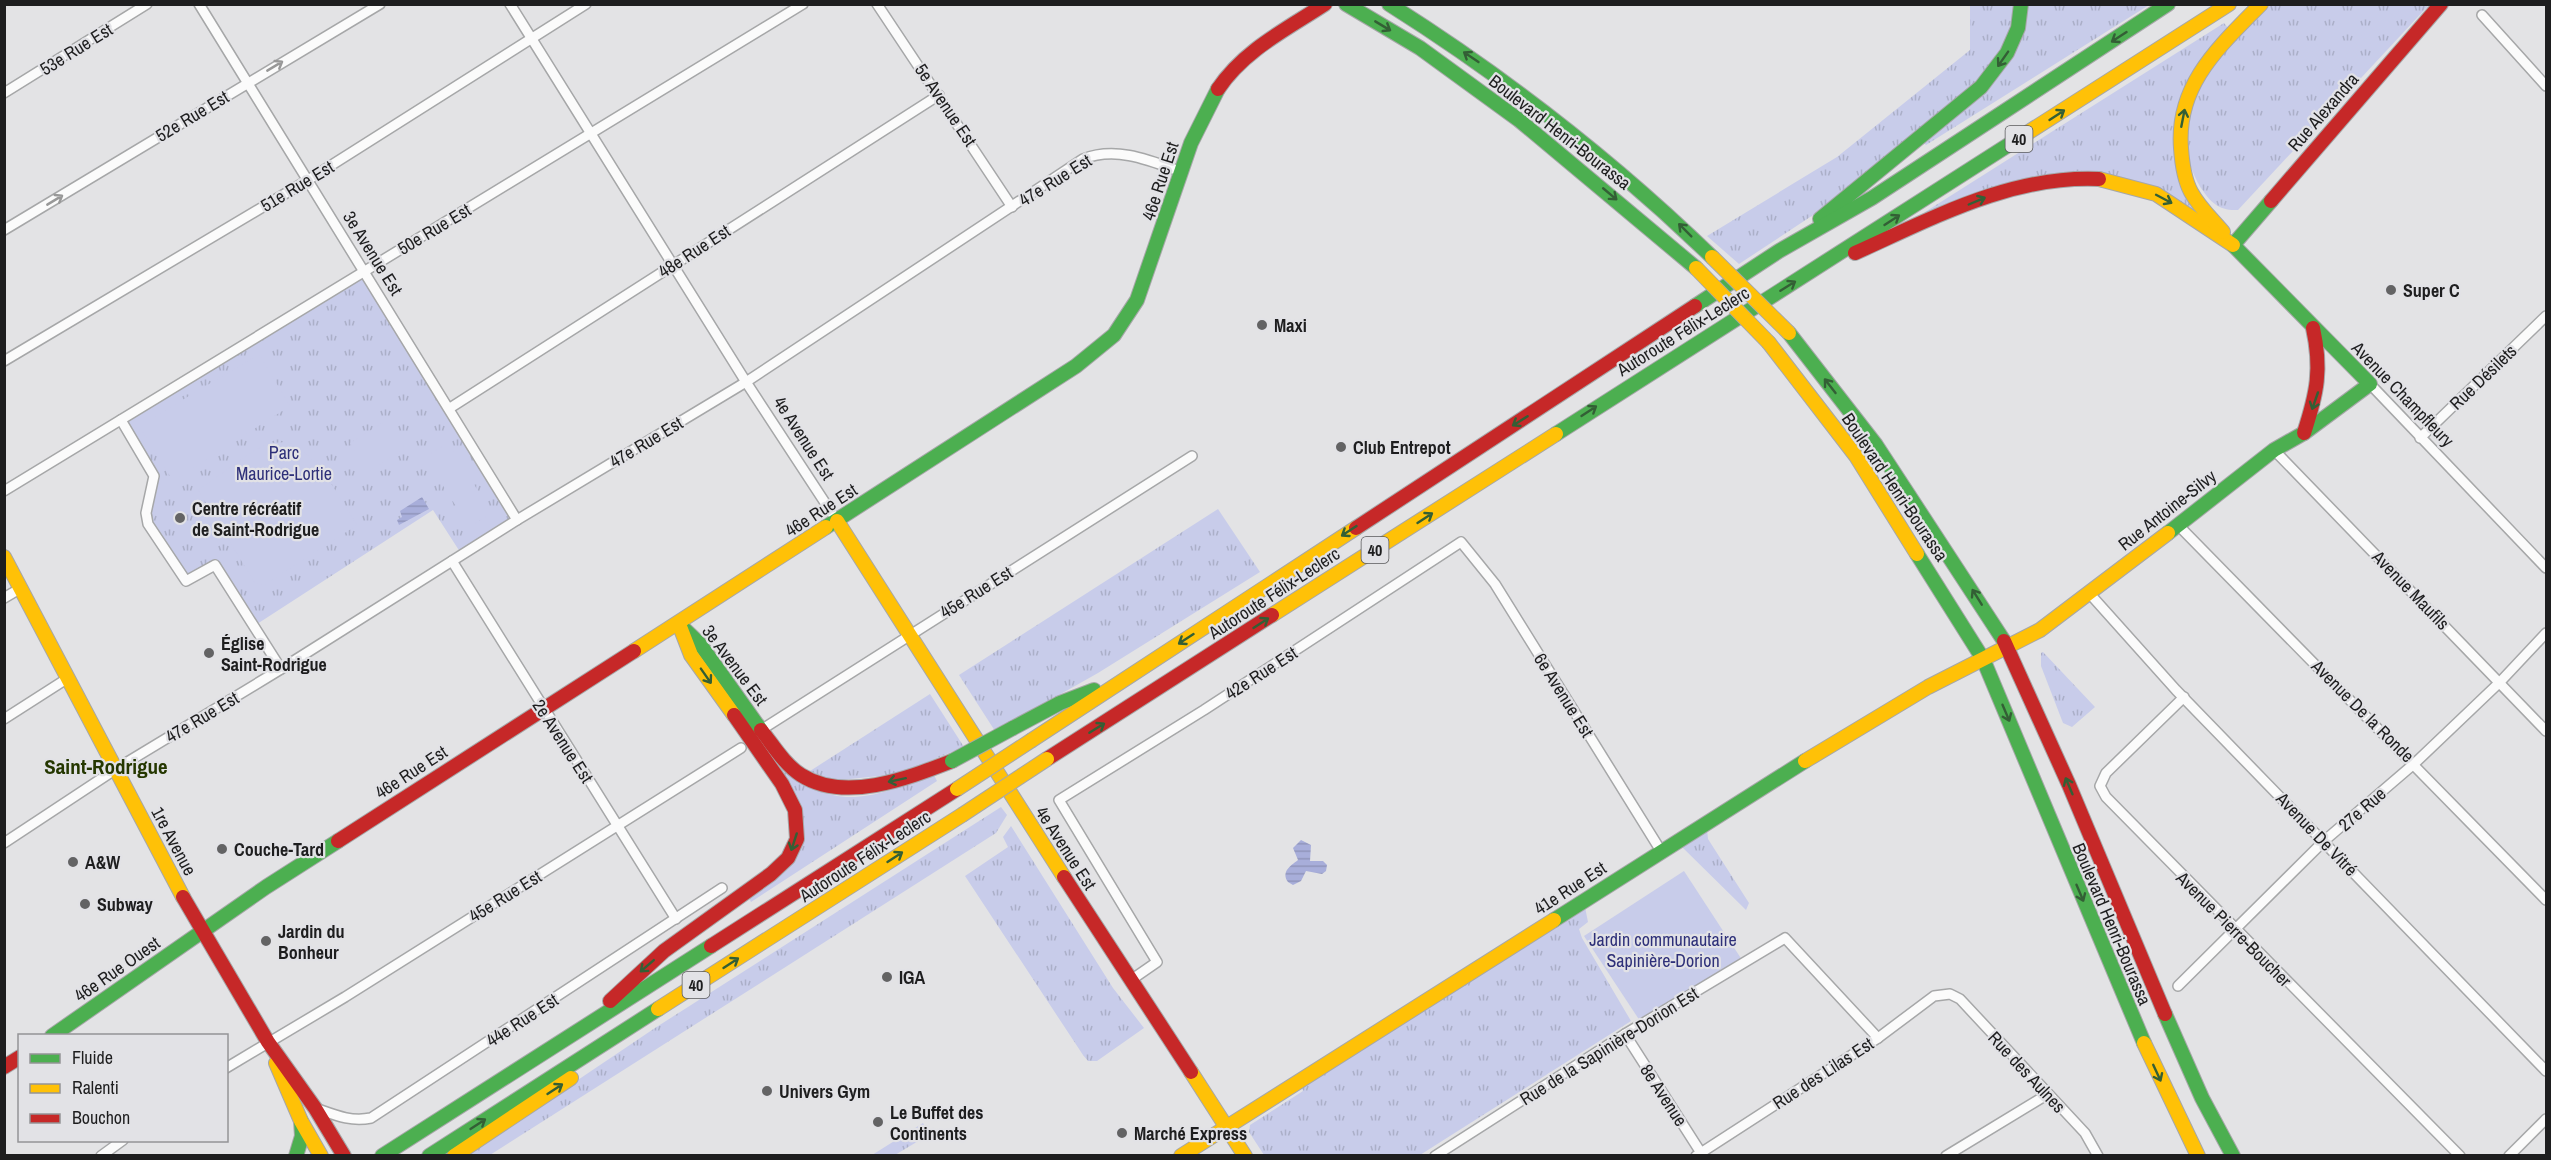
<svg xmlns="http://www.w3.org/2000/svg" width="2551" height="1160" font-family="'Archivo Narrow',sans-serif">
<style>
.grass{fill:url(#grass-tufts)}
.garden{fill:#c8ccea}
.water{fill:url(#water-rules)}
.lines{fill:none;stroke-linecap:round;stroke-linejoin:round}
.street-casing{stroke:#a6a7a8;stroke-width:12}
.fast-casing{stroke:#a6a7a8;stroke-width:16}
.slow-casing{stroke:#a6a7a8;stroke-width:16}
.jam-casing{stroke:#a6a7a8;stroke-width:16}
.street{stroke:#fbfbfb;stroke-width:9}
.fast{stroke:#4caf50;stroke-width:14}
.slow{stroke:#ffc107;stroke-width:14}
.jam{stroke:#c62828;stroke-width:14}
.fast-bridge-casing{stroke:#a6a7a8;stroke-width:16;stroke-linecap:butt}
.slow-bridge-casing{stroke:#a6a7a8;stroke-width:16;stroke-linecap:butt}
.fast-bridge{stroke:#4caf50;stroke-width:14}
.slow-bridge{stroke:#ffc107;stroke-width:14}
.oneway{stroke:#335f35}
.oneway2{stroke:#989898}
.poi-dot{fill:#636364;stroke:#e2e2e6;stroke-width:2}
.labels{text-anchor:middle;dominant-baseline:central;stroke-width:4.5;stroke-linejoin:round;paint-order:stroke}
.shield{fill:#e2e2e6;stroke:#59595b;stroke-width:1.5}
.shield-label{font-size:16px;font-weight:bold;fill:#1e1e1f}
.street-label{font-size:18px;fill:#1e1e1f;stroke:#e2e2e6}
.poi-label{font-size:18px;font-weight:bold;fill:#1e1e1f;stroke:#e2e2e6;text-anchor:start}
.park-label{font-size:18px;fill:#2e3079;stroke:#e2e2e6}
.quarter-label{font-size:21px;font-weight:bold;fill:#253700;stroke:#e2e2e6}
</style>
<defs>
<pattern id="grass-tufts" width="24" height="20" patternUnits="userSpaceOnUse" patternTransform="scale(1.5)"><rect width="24" height="20" fill="#c8ccea"/><path d="M3 7l-1-3M5 7V3M7 7l1-3M15 17l-1-3M17 17v-4M19 17l1-3" fill="none" stroke="#abafc8"/></pattern>
<pattern id="water-rules" width="6" height="5" patternUnits="userSpaceOnUse" patternTransform="scale(1.5)"><rect width="6" height="5" fill="#a8aeda"/><path d="M0 2.5h6" fill="none" stroke="#9095bb"/></pattern>
</defs>
<rect width="100%" height="100%" fill="#e3e3e5"/>
<!-- grass -->
<g class="grass">
<polygon points="1970,5 2015,5 2014,25 1990,70 1848,192 1739,264 1707,236 1837,157 1970,50"/>
<polygon points="2027,5 2149,5 1926,145 1922,141 1971,99"/>
<path d="M2271,5H2429L2238,210C2219,211 2211,203 2201,188C2159,121 2216,43 2271,5Z"/>
<polygon points="2224,23 2228,28 2175,137 2207,217 2081,171 1928,218 1925,212"/>
<polygon points="364,272 517,520 462,555 433,510 254,626 215,565 186,581 148,524 154,476 121,420"/>
<polygon points="1218,509 1260,572 1098,673 995,731 959,675"/>
<polygon points="2043,652 2095,707 2072,727 2063,723 2041,666 2041,653"/>
<polygon points="930,694 964,747 898,774 831,781 810,771"/>
<path d="M774,762C834,813 865,800 934,775L937,781L751,902L749,898L801,838Z"/>
<polygon points="1001,807 1007,815 996,833 490,1155 465,1156 655,1028"/>
<polygon points="1011,826 1113,988 1144,1028 1097,1061 1088,1061 1083,1055 965,876 1008,847 1003,837"/>
<polygon points="1707,829 1708,839 1749,903 1746,910 1681,846"/>
<polygon points="1585,907 1588,922 1579,929 1582,938 1631,1021 1420,1155 1264,1155 1249,1132 1250,1125 1303,1091 1302,1088"/>
<polygon points="923,1123 928,1133 925,1137 895,1155 872,1155"/>
</g>
<!-- garden -->
<g class="garden">
<polygon points="259,354 290,406 173,481 139,426"/>
<polygon points="384,422 402,450 368,472 350,443"/>
<path d="M288,442C321,458 337,495 357,525L264,585L255,583L198,490L255,450L270,443Z"/>
<polygon points="448,443 492,513 469,527 425,457"/>
<polygon points="1684,871 1744,963 1642,1024 1584,936"/>
</g>
<!-- water -->
<g class="water">
<polygon points="422,497 429,509 399,525 397,520 402,517 400,511"/>
<path d="M1301,840L1311,845L1310,861H1323L1327,865L1326,871L1322,874L1306,871L1301,881L1293,885L1288,882C1281,872 1290,866 1298,860L1293,848Z"/>
</g>
<g class="lines">
<defs>
<g id="street">
<polyline points="199,4 517,520"/>
<polyline points="510,4 746,382 837,521"/>
<polyline points="877,4 1012,207"/>
<polyline points="2482,15 2546,86"/>
<polyline points="4,93 147,4"/>
<polyline points="4,230 380,4"/>
<polyline points="4,361 308,180 586,4"/>
<polyline points="2370,384 2546,568"/>
<polyline points="450,408 939,95"/>
<polyline points="121,420 154,476 146,513 148,524 186,581 215,565 281,669"/>
<polyline points="2420,438 2546,316"/>
<polyline points="2274,450 2546,731"/>
<polyline points="4,491 803,4"/>
<polyline points="2178,525 2546,900"/>
<polyline points="452,561 676,919"/>
<polyline points="2090,594 2176,690 2546,1071"/>
<polyline points="4,598 21,588"/>
<polyline points="2184,697 2106,773 2100,786 2106,797 2460,1156"/>
<polyline points="4,719 68,678"/>
<polyline points="761,730 1192,456"/>
<path d="M4,843L116,769L281,669L517,520L746,382L1083,159C1116,146 1149,160 1182,172"/>
<polyline points="1131,980 1157,962 1059,800 1204,710 1461,542 1495,584 1661,851"/>
<polyline points="2178,986 2324,841 2415,763 2500,682 2546,633"/>
<polyline points="1625,1034 1703,1156"/>
<polyline points="226,1068 345,997 741,748"/>
<path d="M315,1108C335,1115 350,1122 371,1118L722,888"/>
<polyline points="101,1156 123,1140"/>
<polyline points="1435,1156 1625,1034 1785,938 1878,1038"/>
<polyline points="1696,1156 1878,1038 1934,996 1950,994 1960,999 2085,1133 2098,1156"/>
<polyline points="1946,1156 2048,1094"/>
<polyline points="2509,1156 2546,1119"/>
</g>
<g id="fast">
<polyline points="1346,4 1420,48 1519,120 1696,268"/>
<path d="M1389,4C1506,78 1613,161 1712,257"/>
<polyline points="1820,219 1981,87 2007,53 2018,28 2021,4"/>
<polyline points="1695,306 1779,251 1872,198 2168,4"/>
<polyline points="1789,333 1876,445 2004,641"/>
<polyline points="1556,434 2024,135"/>
<polyline points="826,527 1076,366 1114,335 1137,300 1191,143 1218,89"/>
<polyline points="2168,533 2274,450 2304,433 2370,384 2233,245 2271,201"/>
<polyline points="1917,554 1983,659 2144,1043"/>
<polyline points="680,625 700,644 761,730"/>
<polyline points="1013,728 1060,703 1094,690"/>
<polyline points="1554,920 1805,761"/>
<polyline points="2165,1014 2202,1098 2233,1156"/>
<polyline points="52,1036 266,887 338,841"/>
<polyline points="296,1156 302,1136 301,1121"/>
<polyline points="382,1156 711,946"/>
<polyline points="429,1156 658,1009"/>
</g>
<g id="slow">
<polyline points="2024,135 2229,4"/>
<polyline points="2099,179 2156,194 2233,245"/>
<path d="M2223,232C2212,219 2199,207 2191,192C2184,179 2182,163 2181,148C2176,84 2220,46 2261,4"/>
<polyline points="1769,343 1856,456 1917,554"/>
<polyline points="837,521 1064,877"/>
<polyline points="4,557 183,897"/>
<polyline points="1272,615 1556,434"/>
<polyline points="679,624 691,655 734,715"/>
<polyline points="634,651 826,527"/>
<polyline points="1032,740 1356,528"/>
<polyline points="1805,761 1928,687 2040,630 2168,533"/>
<polyline points="658,1009 962,815"/>
<polyline points="2144,1043 2198,1156"/>
<polyline points="276,1063 301,1121 321,1156"/>
<polyline points="1191,1072 1245,1156"/>
<polyline points="454,1156 571,1078"/>
<polyline points="1181,1156 1554,920"/>
</g>
<g id="jam">
<path d="M1218,89C1244,50 1287,29 1325,4"/>
<polyline points="2271,201 2441,4"/>
<path d="M1855,253C1933,218 2011,175 2099,179"/>
<path d="M2304,433C2317,393 2322,369 2313,328"/>
<polyline points="1356,528 1695,306"/>
<polyline points="2004,641 2069,785 2165,1014"/>
<path d="M761,730C773,745 784,764 801,775C845,803 908,778 952,761"/>
<polyline points="1047,759 1272,615"/>
<polyline points="338,841 634,651"/>
<polyline points="1064,877 1191,1072"/>
<polyline points="183,897 268,1042 315,1108 344,1156"/>
<polyline points="711,946 957,789"/>
<polyline points="610,1001 664,951 771,874 788,858 797,839 795,810 782,784 734,715"/>
<polyline points="4,1067 20,1057"/>
</g>
</defs>
<!-- street casing -->
<use href="#street" class="street-casing"/>
<!-- fast casing -->
<use href="#fast" class="fast-casing"/>
<!-- slow casing -->
<use href="#slow" class="slow-casing"/>
<!-- jam casing -->
<use href="#jam" class="jam-casing"/>
<!-- street -->
<use href="#street" class="street"/>
<!-- fast -->
<use href="#fast" class="fast"/>
<!-- slow -->
<use href="#slow" class="slow"/>
<!-- jam -->
<use href="#jam" class="jam"/>
<defs>
<polyline id="fast-bridge" points="952,761 1013,728"/>
<g id="slow-bridge">
<polyline points="1712,257 1789,333"/>
<polyline points="1696,268 1769,343"/>
<polyline points="957,789 1032,740"/>
<polyline points="962,815 1047,759"/>
</g>
</defs>
<!-- fast-bridge casing -->
<use href="#fast-bridge" class="fast-bridge-casing"/>
<!-- slow-bridge casing -->
<use href="#slow-bridge" class="slow-bridge-casing"/>
<!-- fast-bridge -->
<use href="#fast-bridge" class="fast-bridge"/>
<!-- slow-bridge -->
<use href="#slow-bridge" class="slow-bridge"/>
</g>
<!-- one-way arrows -->
<defs><path id="oneway-shaft" d="M-6 0H5M1.5-3L5.5 0L1.5 3" fill="none" stroke-width="1.6" stroke-linecap="round" stroke-linejoin="round" transform="scale(1.5)"/></defs>
<g class="oneway">
<use href="#oneway-shaft" transform="translate(1383 26) rotate(31)"/>
<use href="#oneway-shaft" transform="translate(2119 37) rotate(147)"/>
<use href="#oneway-shaft" transform="translate(1471 57) rotate(-146)"/>
<use href="#oneway-shaft" transform="translate(2003 59) rotate(125)"/>
<use href="#oneway-shaft" transform="translate(2057 115) rotate(-33)"/>
<use href="#oneway-shaft" transform="translate(2183 118) rotate(-79)"/>
<use href="#oneway-shaft" transform="translate(1610 194) rotate(40)"/>
<use href="#oneway-shaft" transform="translate(2164 199) rotate(28)"/>
<use href="#oneway-shaft" transform="translate(1977 201) rotate(-23)"/>
<use href="#oneway-shaft" transform="translate(1892 220) rotate(-33)"/>
<use href="#oneway-shaft" transform="translate(1685 230) rotate(-135)"/>
<use href="#oneway-shaft" transform="translate(1788 286) rotate(-32)"/>
<use href="#oneway-shaft" transform="translate(1830 386) rotate(-128)"/>
<use href="#oneway-shaft" transform="translate(2315 401) rotate(109)"/>
<use href="#oneway-shaft" transform="translate(1589 411) rotate(-33)"/>
<use href="#oneway-shaft" transform="translate(1520 421) rotate(148)"/>
<use href="#oneway-shaft" transform="translate(1425 518) rotate(-33)"/>
<use href="#oneway-shaft" transform="translate(1349 531) rotate(147)"/>
<use href="#oneway-shaft" transform="translate(1977 597) rotate(-122)"/>
<use href="#oneway-shaft" transform="translate(1261 623) rotate(-33)"/>
<use href="#oneway-shaft" transform="translate(1186 639) rotate(147)"/>
<use href="#oneway-shaft" transform="translate(706 676) rotate(55)"/>
<use href="#oneway-shaft" transform="translate(2006 713) rotate(67)"/>
<use href="#oneway-shaft" transform="translate(1097 728) rotate(-32)"/>
<use href="#oneway-shaft" transform="translate(897 780) rotate(168)"/>
<use href="#oneway-shaft" transform="translate(2069 786) rotate(-113)"/>
<use href="#oneway-shaft" transform="translate(794 842) rotate(108)"/>
<use href="#oneway-shaft" transform="translate(895 857) rotate(-33)"/>
<use href="#oneway-shaft" transform="translate(2080 893) rotate(67)"/>
<use href="#oneway-shaft" transform="translate(731 963) rotate(-33)"/>
<use href="#oneway-shaft" transform="translate(647 966) rotate(139)"/>
<use href="#oneway-shaft" transform="translate(2157 1073) rotate(65)"/>
<use href="#oneway-shaft" transform="translate(555 1089) rotate(-33)"/>
<use href="#oneway-shaft" transform="translate(478 1124) rotate(-33)"/>
</g>
<g class="oneway2">
<use href="#oneway-shaft" transform="translate(275 66) rotate(-31)"/>
<use href="#oneway-shaft" transform="translate(55 200) rotate(-31)"/>
</g>
<!-- markers -->
<g class="poi-dot">
<circle cx="2391" cy="290" r="6"/>
<circle cx="1262" cy="325" r="6"/>
<circle cx="1341" cy="447" r="6"/>
<circle cx="180" cy="518" r="6"/>
<circle cx="209" cy="653" r="6"/>
<circle cx="222" cy="849" r="6"/>
<circle cx="73" cy="862" r="6"/>
<circle cx="85" cy="904" r="6"/>
<circle cx="266" cy="941" r="6"/>
<circle cx="887" cy="977" r="6"/>
<circle cx="767" cy="1091" r="6"/>
<circle cx="878" cy="1122" r="6"/>
<circle cx="1122" cy="1133" r="6"/>
</g>
<g class="labels">
<!-- shield labels -->
<g class="shield">
<rect x="2005.5" y="126" width="27" height="26" rx="4.5"/>
<rect x="1361.5" y="537" width="27" height="26" rx="4.5"/>
<rect x="682.5" y="972" width="27" height="26" rx="4.5"/>
</g>
<g class="shield-label">
<text x="2019" y="139">40</text>
<text x="1375" y="550">40</text>
<text x="696" y="985">40</text>
</g>
<!-- street labels -->
<g class="street-label">
<text transform="translate(76 49) rotate(-32)">53e Rue Est</text>
<text transform="translate(946 105) rotate(56)">5e Avenue Est</text>
<text transform="translate(2323 112) rotate(-49)">Rue Alexandra</text>
<text transform="translate(192 116) rotate(-31)">52e Rue Est</text>
<text transform="translate(1560 132) rotate(38)">Boulevard Henri-Bourassa</text>
<text transform="translate(1055 180) rotate(-32)">47e Rue Est</text>
<text transform="translate(1160 181) rotate(-72)">46e Rue Est</text>
<text transform="translate(297 186) rotate(-31)">51e Rue Est</text>
<text transform="translate(434 229) rotate(-31)">50e Rue Est</text>
<text transform="translate(694 251) rotate(-33)">48e Rue Est</text>
<text transform="translate(373 253) rotate(58)">3e Avenue Est</text>
<text transform="translate(1683 331) rotate(-32)">Autoroute Félix-Leclerc</text>
<text transform="translate(2483 377) rotate(-44)">Rue Désilets</text>
<text transform="translate(2403 394) rotate(46)">Avenue Champfleury</text>
<text transform="translate(804 438) rotate(57)">4e Avenue Est</text>
<text transform="translate(646 442) rotate(-31)">47e Rue Est</text>
<text transform="translate(1895 487) rotate(56)">Boulevard Henri-Bourassa</text>
<text transform="translate(821 510) rotate(-33)">46e Rue Est</text>
<text transform="translate(2167 510) rotate(-38)">Rue Antoine-Silvy</text>
<text transform="translate(2411 590) rotate(46)">Avenue Maufils</text>
<text transform="translate(976 592) rotate(-32)">45e Rue Est</text>
<text transform="translate(1274 593) rotate(-33)">Autoroute Félix-Leclerc</text>
<text transform="translate(735 665) rotate(53)">3e Avenue Est</text>
<text transform="translate(1261 673) rotate(-33)">42e Rue Est</text>
<text transform="translate(1564 695) rotate(58)">6e Avenue Est</text>
<text transform="translate(2363 711) rotate(45)">Avenue De la Ronde</text>
<text transform="translate(202 717) rotate(-31)">47e Rue Est</text>
<text transform="translate(563 741) rotate(57)">2e Avenue Est</text>
<text transform="translate(411 772) rotate(-33)">46e Rue Est</text>
<text transform="translate(2362 809) rotate(-41)">27e Rue</text>
<text transform="translate(2317 834) rotate(46)">Avenue De Vitré</text>
<text transform="translate(174 841) rotate(62)">1re Avenue</text>
<text transform="translate(1066 848) rotate(57)">4e Avenue Est</text>
<text transform="translate(865 856) rotate(-33)">Autoroute Félix-Leclerc</text>
<text transform="translate(1570 888) rotate(-33)">41e Rue Est</text>
<text transform="translate(505 896) rotate(-32)">45e Rue Est</text>
<text transform="translate(2112 924) rotate(67)">Boulevard Henri-Bourassa</text>
<text transform="translate(2234 929) rotate(45)">Avenue Pierre-Boucher</text>
<text transform="translate(117 969) rotate(-35)">46e Rue Ouest</text>
<text transform="translate(522 1020) rotate(-33)">44e Rue Est</text>
<text transform="translate(1609 1046) rotate(-32)">Rue de la Sapinière-Dorion Est</text>
<text transform="translate(2027 1072) rotate(47)">Rue des Aulnes</text>
<text transform="translate(1823 1073) rotate(-33)">Rue des Lilas Est</text>
<text transform="translate(1664 1095) rotate(57)">8e Avenue</text>
</g>
<!-- poi labels -->
<g class="poi-label">
<text x="2403" y="290">Super C</text>
<text x="1274" y="325">Maxi</text>
<text x="1353" y="447">Club Entrepot</text>
<text x="192" y="508">Centre récréatif<tspan x="192" dy="21">de Saint-Rodrigue</tspan></text>
<text x="221" y="643">Église<tspan x="221" dy="21">Saint-Rodrigue</tspan></text>
<text x="234" y="849">Couche-Tard</text>
<text x="85" y="862">A&amp;W</text>
<text x="97" y="904">Subway</text>
<text x="278" y="931">Jardin du<tspan x="278" dy="21">Bonheur</tspan></text>
<text x="899" y="977">IGA</text>
<text x="779" y="1091">Univers Gym</text>
<text x="890" y="1112">Le Buffet des<tspan x="890" dy="21">Continents</tspan></text>
<text x="1134" y="1133">Marché Express</text>
</g>
<!-- park labels -->
<g class="park-label">
<text x="284" y="452">Parc<tspan x="284" dy="21">Maurice-Lortie</tspan></text>
<text x="1663" y="939">Jardin communautaire<tspan x="1663" dy="21">Sapinière-Dorion</tspan></text>
</g>
<!-- quarter labels -->
<g class="quarter-label">
<text x="106" y="766">Saint-Rodrigue</text>
</g>
</g>
<!-- border -->
<rect width="2551" height="1160" fill="none" stroke="#1e1e1f" stroke-width="12"/>
<!-- legend -->
<rect x="18" y="1034" width="210" height="108" fill="#e2e2e6" stroke="#949496" stroke-width="1.5"/>
<rect x="30" y="1054" width="30" height="9" fill="#4caf50" stroke="#949496" stroke-width="1.5"/>
<text x="72" y="1064" font-size="18" fill="#1e1e1f">Fluide</text>
<rect x="30" y="1084" width="30" height="9" fill="#ffc107" stroke="#949496" stroke-width="1.5"/>
<text x="72" y="1094" font-size="18" fill="#1e1e1f">Ralenti</text>
<rect x="30" y="1114" width="30" height="9" fill="#c62828" stroke="#949496" stroke-width="1.5"/>
<text x="72" y="1124" font-size="18" fill="#1e1e1f">Bouchon</text>
</svg>
